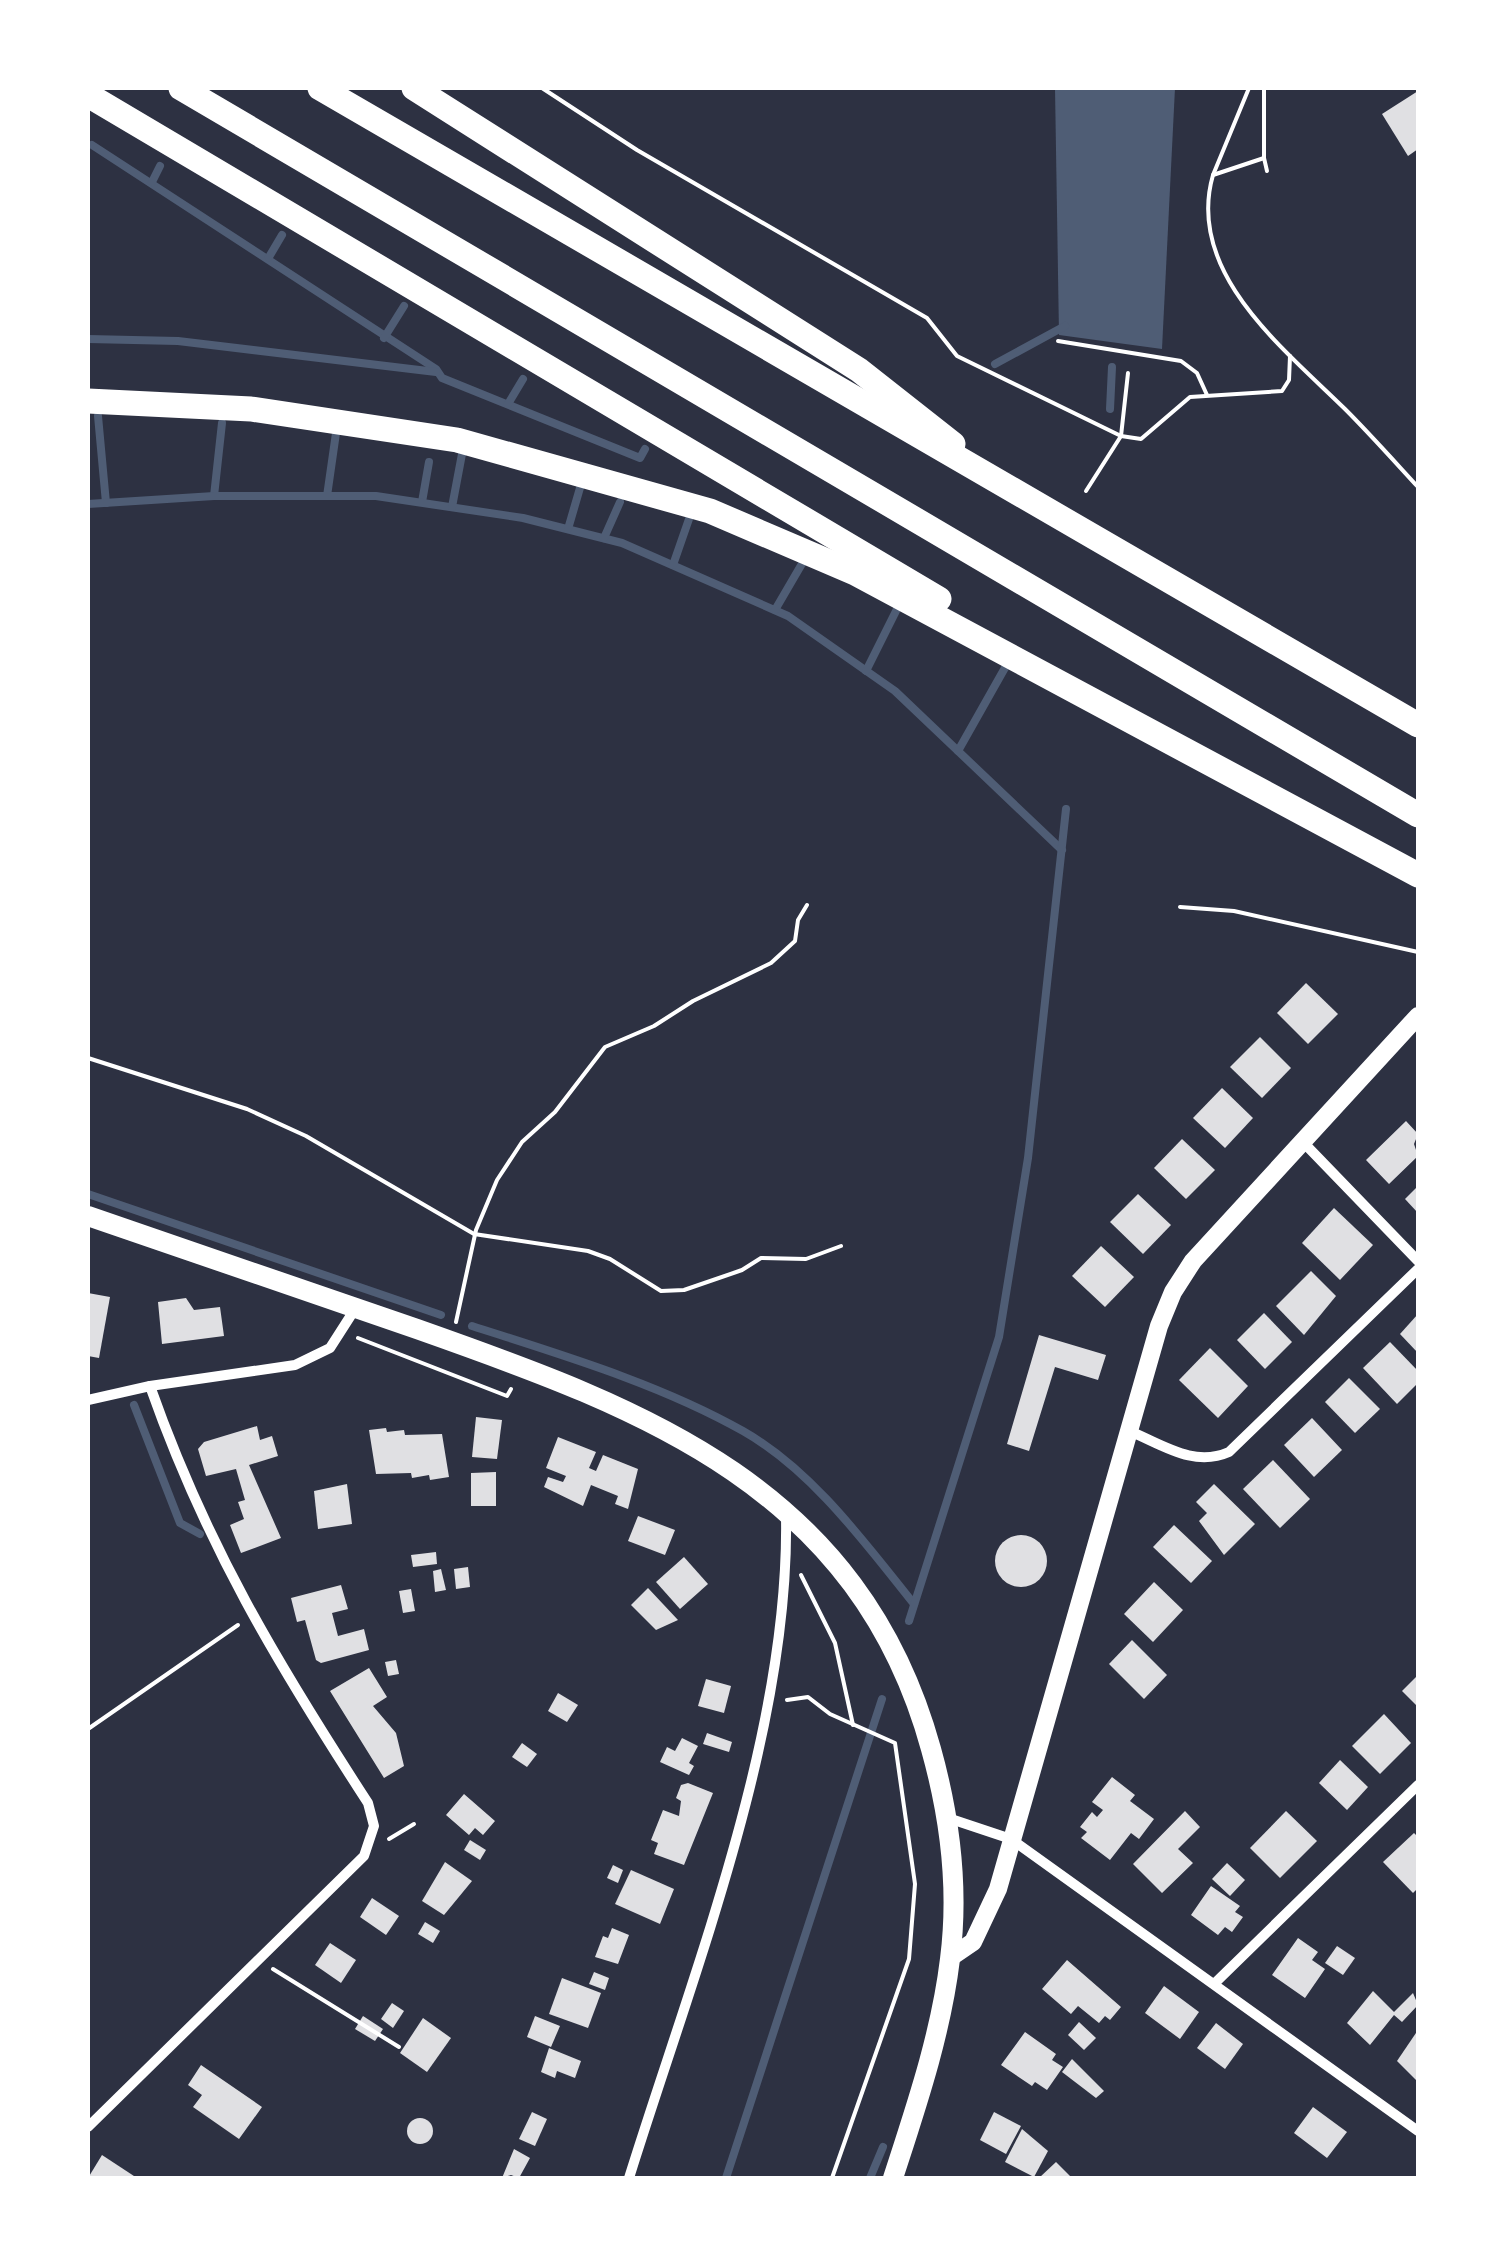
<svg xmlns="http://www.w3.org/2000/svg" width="1506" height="2266" font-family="'Varela Round',sans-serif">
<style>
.water{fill:#4f5d75}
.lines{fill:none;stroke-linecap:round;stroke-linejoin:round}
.stream{stroke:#4f5d75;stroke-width:8}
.building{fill:#e0e0e3}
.path{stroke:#fff;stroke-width:4}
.minor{stroke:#fff;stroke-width:10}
.tertiary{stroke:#fff;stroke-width:18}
.secondary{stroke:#fff;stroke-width:20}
.motorway{stroke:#fff;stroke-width:25}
</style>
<rect width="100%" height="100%" fill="#2d3142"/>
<!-- water -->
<polygon class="water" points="1055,88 1175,88 1162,349 1059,335"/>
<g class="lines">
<!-- stream -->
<g class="stream">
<polyline points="92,145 436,369 442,378 640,458 645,449"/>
<polyline points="152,182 160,166"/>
<polyline points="269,257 282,235"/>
<polyline points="384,338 404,306"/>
<polyline points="88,339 178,341 436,372"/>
<polyline points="995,364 1065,326"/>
<polyline points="508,404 523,379"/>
<polyline points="1110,409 1112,367"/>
<polyline points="98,416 106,503"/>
<polyline points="214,496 222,423"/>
<polyline points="327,496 336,433"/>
<polyline points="422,502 429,462"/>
<polyline points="88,504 214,496 376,496 523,518 622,543 788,616 895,691 1062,850"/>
<polyline points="452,507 462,454"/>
<polyline points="568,529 582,481"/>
<polyline points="604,538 620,502"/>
<polyline points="673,565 689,519"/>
<polyline points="775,610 803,562"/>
<polyline points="866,671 899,605"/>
<polyline points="958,751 1006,666"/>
<polyline points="88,1194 441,1315"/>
<path d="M472,1326C562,1355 660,1384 743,1431C812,1470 865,1543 914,1604"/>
<polyline points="134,1405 180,1523 200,1534"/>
<polyline points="909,1621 999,1337 1028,1158 1066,809"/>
<polyline points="726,2178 882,1699"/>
<polyline points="870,2178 883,2147"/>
</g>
</g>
<!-- building -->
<g class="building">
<polygon points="1418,91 1418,149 1408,156 1382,114"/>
<polygon points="1306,983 1338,1014 1308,1044 1277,1013"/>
<polygon points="1260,1037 1291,1068 1262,1098 1230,1067"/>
<polygon points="1222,1088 1253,1118 1225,1148 1193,1118"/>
<polygon points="1406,1121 1418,1134 1414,1144 1418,1156 1389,1184 1366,1160"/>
<polygon points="1182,1139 1215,1170 1186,1199 1154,1168"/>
<polygon points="1418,1186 1418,1213 1405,1199"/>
<polygon points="1138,1194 1171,1225 1143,1254 1110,1222"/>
<polygon points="1334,1208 1373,1245 1340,1280 1302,1243"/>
<polygon points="1101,1246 1134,1277 1105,1307 1072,1276"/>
<polygon points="1311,1271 1336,1296 1304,1335 1276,1306"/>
<polygon points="88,1293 110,1297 99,1358 88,1356"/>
<polygon points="186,1298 194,1310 220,1307 224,1336 162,1344 158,1302"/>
<polygon points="1264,1313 1292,1342 1265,1369 1237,1340"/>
<polygon points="1418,1314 1418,1353 1400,1334"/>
<polygon points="1039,1335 1106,1355 1098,1380 1055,1367 1029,1451 1007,1444"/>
<polygon points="1390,1342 1418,1371 1418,1383 1397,1404 1363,1368"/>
<polygon points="1210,1348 1248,1386 1218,1418 1179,1380"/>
<polygon points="1349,1378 1380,1409 1355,1433 1325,1402"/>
<polygon points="476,1417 502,1420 497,1459 472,1457"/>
<polygon points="1312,1418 1342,1450 1314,1477 1284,1445"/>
<polygon points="257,1426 260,1440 272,1436 278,1456 249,1465 281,1538 241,1553 230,1525 244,1519 238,1502 245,1500 236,1469 206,1476 198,1449 204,1442"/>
<polygon points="386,1428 387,1432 404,1430 405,1435 442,1434 449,1477 430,1480 429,1475 412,1478 411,1473 376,1474 369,1430"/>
<polygon points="558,1437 596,1452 589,1468 596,1471 603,1455 638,1469 628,1509 615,1504 618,1496 591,1485 583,1506 544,1487 548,1477 563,1482 566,1476 546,1468"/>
<polygon points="1273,1460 1310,1499 1280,1528 1243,1489"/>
<polygon points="496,1472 496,1506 471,1506 471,1473"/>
<polygon points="347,1484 352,1524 318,1529 314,1491"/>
<polygon points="1214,1484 1255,1524 1224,1555 1199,1521 1207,1513 1196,1502"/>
<polygon points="638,1516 675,1530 665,1555 628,1541"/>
<polygon points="1174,1525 1212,1561 1191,1583 1153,1547"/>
<circle cx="1021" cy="1561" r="26"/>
<polygon points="436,1552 437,1564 413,1567 411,1555"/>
<polygon points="684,1557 708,1584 680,1609 656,1582"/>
<polygon points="468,1567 470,1587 456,1589 454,1569"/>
<polygon points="441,1569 446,1590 435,1592 433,1571"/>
<polygon points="1154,1582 1183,1610 1153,1642 1124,1614"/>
<polygon points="341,1585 348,1609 332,1613 338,1636 364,1629 369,1650 321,1663 316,1660 305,1620 297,1622 291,1598"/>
<polygon points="648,1588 678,1620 656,1630 631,1605"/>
<polygon points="411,1589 415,1611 403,1613 399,1591"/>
<polygon points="1132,1640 1167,1675 1144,1699 1109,1664"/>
<polygon points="396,1660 399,1674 388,1676 385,1662"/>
<polygon points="369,1668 387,1697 373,1706 396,1733 404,1766 384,1778 330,1691"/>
<polygon points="1418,1675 1418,1707 1402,1691"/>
<polygon points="706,1679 731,1686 724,1713 698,1706"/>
<polygon points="558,1693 578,1705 567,1722 548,1711"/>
<polygon points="1384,1714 1411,1743 1380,1774 1352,1746"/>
<polygon points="707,1733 732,1742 729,1752 703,1744"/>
<polygon points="682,1738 698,1746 689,1763 694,1766 689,1775 660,1762 667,1747 675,1751"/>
<polygon points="522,1743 537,1754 527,1767 512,1757"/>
<polygon points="1340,1760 1368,1787 1347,1810 1319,1783"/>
<polygon points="1112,1777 1135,1795 1130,1801 1154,1819 1139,1839 1131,1833 1110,1860 1081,1838 1087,1832 1080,1827 1092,1812 1097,1817 1103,1810 1092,1802"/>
<polygon points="688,1783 713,1793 684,1865 654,1854 658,1843 651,1840 663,1810 679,1816 681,1801 676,1798 681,1785"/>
<polygon points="464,1794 495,1821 483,1835 475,1828 469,1835 446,1815"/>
<polygon points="1185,1811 1200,1827 1178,1849 1193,1863 1162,1893 1133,1864"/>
<polygon points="1286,1811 1317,1841 1280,1878 1250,1848"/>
<polygon points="1414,1833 1418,1837 1418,1888 1413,1893 1383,1862"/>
<polygon points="470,1840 486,1850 480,1860 464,1850"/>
<polygon points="445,1862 472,1881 444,1915 422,1901"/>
<polygon points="1227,1863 1245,1880 1230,1896 1212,1879"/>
<polygon points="613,1865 623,1870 618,1883 607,1878"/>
<polygon points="631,1870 674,1889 660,1924 615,1904"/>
<polygon points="1211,1886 1240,1906 1235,1912 1243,1917 1232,1932 1225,1927 1218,1935 1191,1915"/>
<polygon points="372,1898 399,1916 386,1935 360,1917"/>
<polygon points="425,1922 440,1931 433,1943 418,1934"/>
<polygon points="612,1928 629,1935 618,1964 595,1957 603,1936 608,1938"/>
<polygon points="1298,1938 1318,1952 1312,1960 1325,1969 1305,1998 1272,1975"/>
<polygon points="330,1943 356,1960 341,1983 315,1965"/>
<polygon points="1337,1946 1355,1958 1343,1975 1325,1963"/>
<polygon points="1067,1960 1121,2007 1110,2020 1105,2016 1099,2023 1078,2006 1071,2014 1042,1989"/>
<polygon points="594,1972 609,1978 605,1990 589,1984"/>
<polygon points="562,1978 601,1993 588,2028 549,2014"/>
<polygon points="1164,1986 1199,2012 1180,2039 1145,2013"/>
<polygon points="1373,1991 1394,2012 1413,1993 1418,2005 1402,2022 1394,2015 1370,2045 1347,2023"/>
<polygon points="392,2003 404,2011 393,2028 381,2019"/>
<polygon points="363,2016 383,2029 375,2041 355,2029"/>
<polygon points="535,2016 560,2026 551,2047 527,2037"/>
<polygon points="423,2018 451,2038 427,2072 400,2053"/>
<polygon points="1079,2022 1096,2038 1084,2050 1068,2035"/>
<polygon points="1216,2023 1243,2044 1225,2069 1197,2048"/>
<polygon points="1418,2030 1418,2082 1397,2061"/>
<polygon points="1025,2032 1056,2054 1052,2060 1063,2067 1047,2090 1035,2082 1032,2086 1001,2065"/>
<polygon points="549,2048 581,2061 575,2078 557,2071 555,2078 541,2072"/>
<polygon points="1072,2059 1104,2091 1096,2098 1062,2072"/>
<polygon points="201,2065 262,2107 239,2139 193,2107 202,2095 188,2085"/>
<polygon points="1313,2107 1347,2132 1327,2158 1294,2133"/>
<polygon points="532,2112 547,2119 535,2146 519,2139"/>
<polygon points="994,2112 1021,2126 1006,2154 980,2140"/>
<circle cx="420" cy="2131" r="13"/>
<polygon points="1022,2129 1048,2151 1034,2177 1005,2162"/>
<polygon points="514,2149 530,2158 519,2178 511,2175 502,2178"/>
<polygon points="102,2155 137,2178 88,2178"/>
<polygon points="1056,2162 1070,2176 1039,2178"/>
</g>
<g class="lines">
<!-- path -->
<g class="path">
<polyline points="542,88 637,150 927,318 957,356 1121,436 1141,439 1190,397 1282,391 1289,380 1290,356"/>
<path d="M1264,88V158L1213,175C1185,272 1283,348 1345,409C1370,434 1394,461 1418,487"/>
<polyline points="1264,158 1267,171"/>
<polyline points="1213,175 1249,88"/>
<polyline points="1058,341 1181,361 1197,373 1207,395"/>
<polyline points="1086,491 1121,436 1128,373"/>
<polyline points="1180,907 1234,911 1418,952"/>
<polyline points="88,1058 247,1109 306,1136 474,1234 588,1251 610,1259 661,1291 684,1290 742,1270 761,1258 806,1259 841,1246"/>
<polyline points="456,1322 476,1230 497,1180 522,1142 555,1112 605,1047 654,1026 693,1001 771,963 795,941 798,920 807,905"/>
<polyline points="358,1338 507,1396 511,1389"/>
<polyline points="801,1575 835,1643 853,1725"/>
<polyline points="787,1700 808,1697 830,1714 895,1743 915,1884 909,1959 832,2178"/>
<polyline points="88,1729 238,1625"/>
<polyline points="389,1839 414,1824"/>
<polyline points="273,1969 399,2047"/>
</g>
<!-- minor -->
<g class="minor">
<polyline points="1303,1142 1418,1261"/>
<polyline points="88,1400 150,1386 295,1365 330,1348 355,1309"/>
<path d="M1127,1430C1162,1444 1193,1468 1229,1452L1418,1269"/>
<polyline points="948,1818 1011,1839 1418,2131"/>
<polyline points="1216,1982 1418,1785"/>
<path d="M88,2127L364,1856L374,1826L368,1803C277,1663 206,1545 150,1386"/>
<path d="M629,2178C693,1973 790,1731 786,1516"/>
</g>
<!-- tertiary -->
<polyline class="tertiary" points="951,1957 973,1942 998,1889 1159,1326 1173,1292 1193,1261 1418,1016"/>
<!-- secondary -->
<path class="secondary" d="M88,1216C197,1254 307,1291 417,1329C647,1410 859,1488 931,1749C950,1817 959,1889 950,1959C941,2034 916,2107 893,2178"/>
<!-- motorway -->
<g class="motorway">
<polyline points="181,88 1418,815"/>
<polyline points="320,88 1418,725"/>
<polyline points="414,88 859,370 953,444"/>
<polyline points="88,95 939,599"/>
<polyline points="88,401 251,409 457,440 710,511 855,573 1418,875"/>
</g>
</g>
<!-- border -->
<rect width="1506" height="2266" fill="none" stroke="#ffffff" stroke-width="180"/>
</svg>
